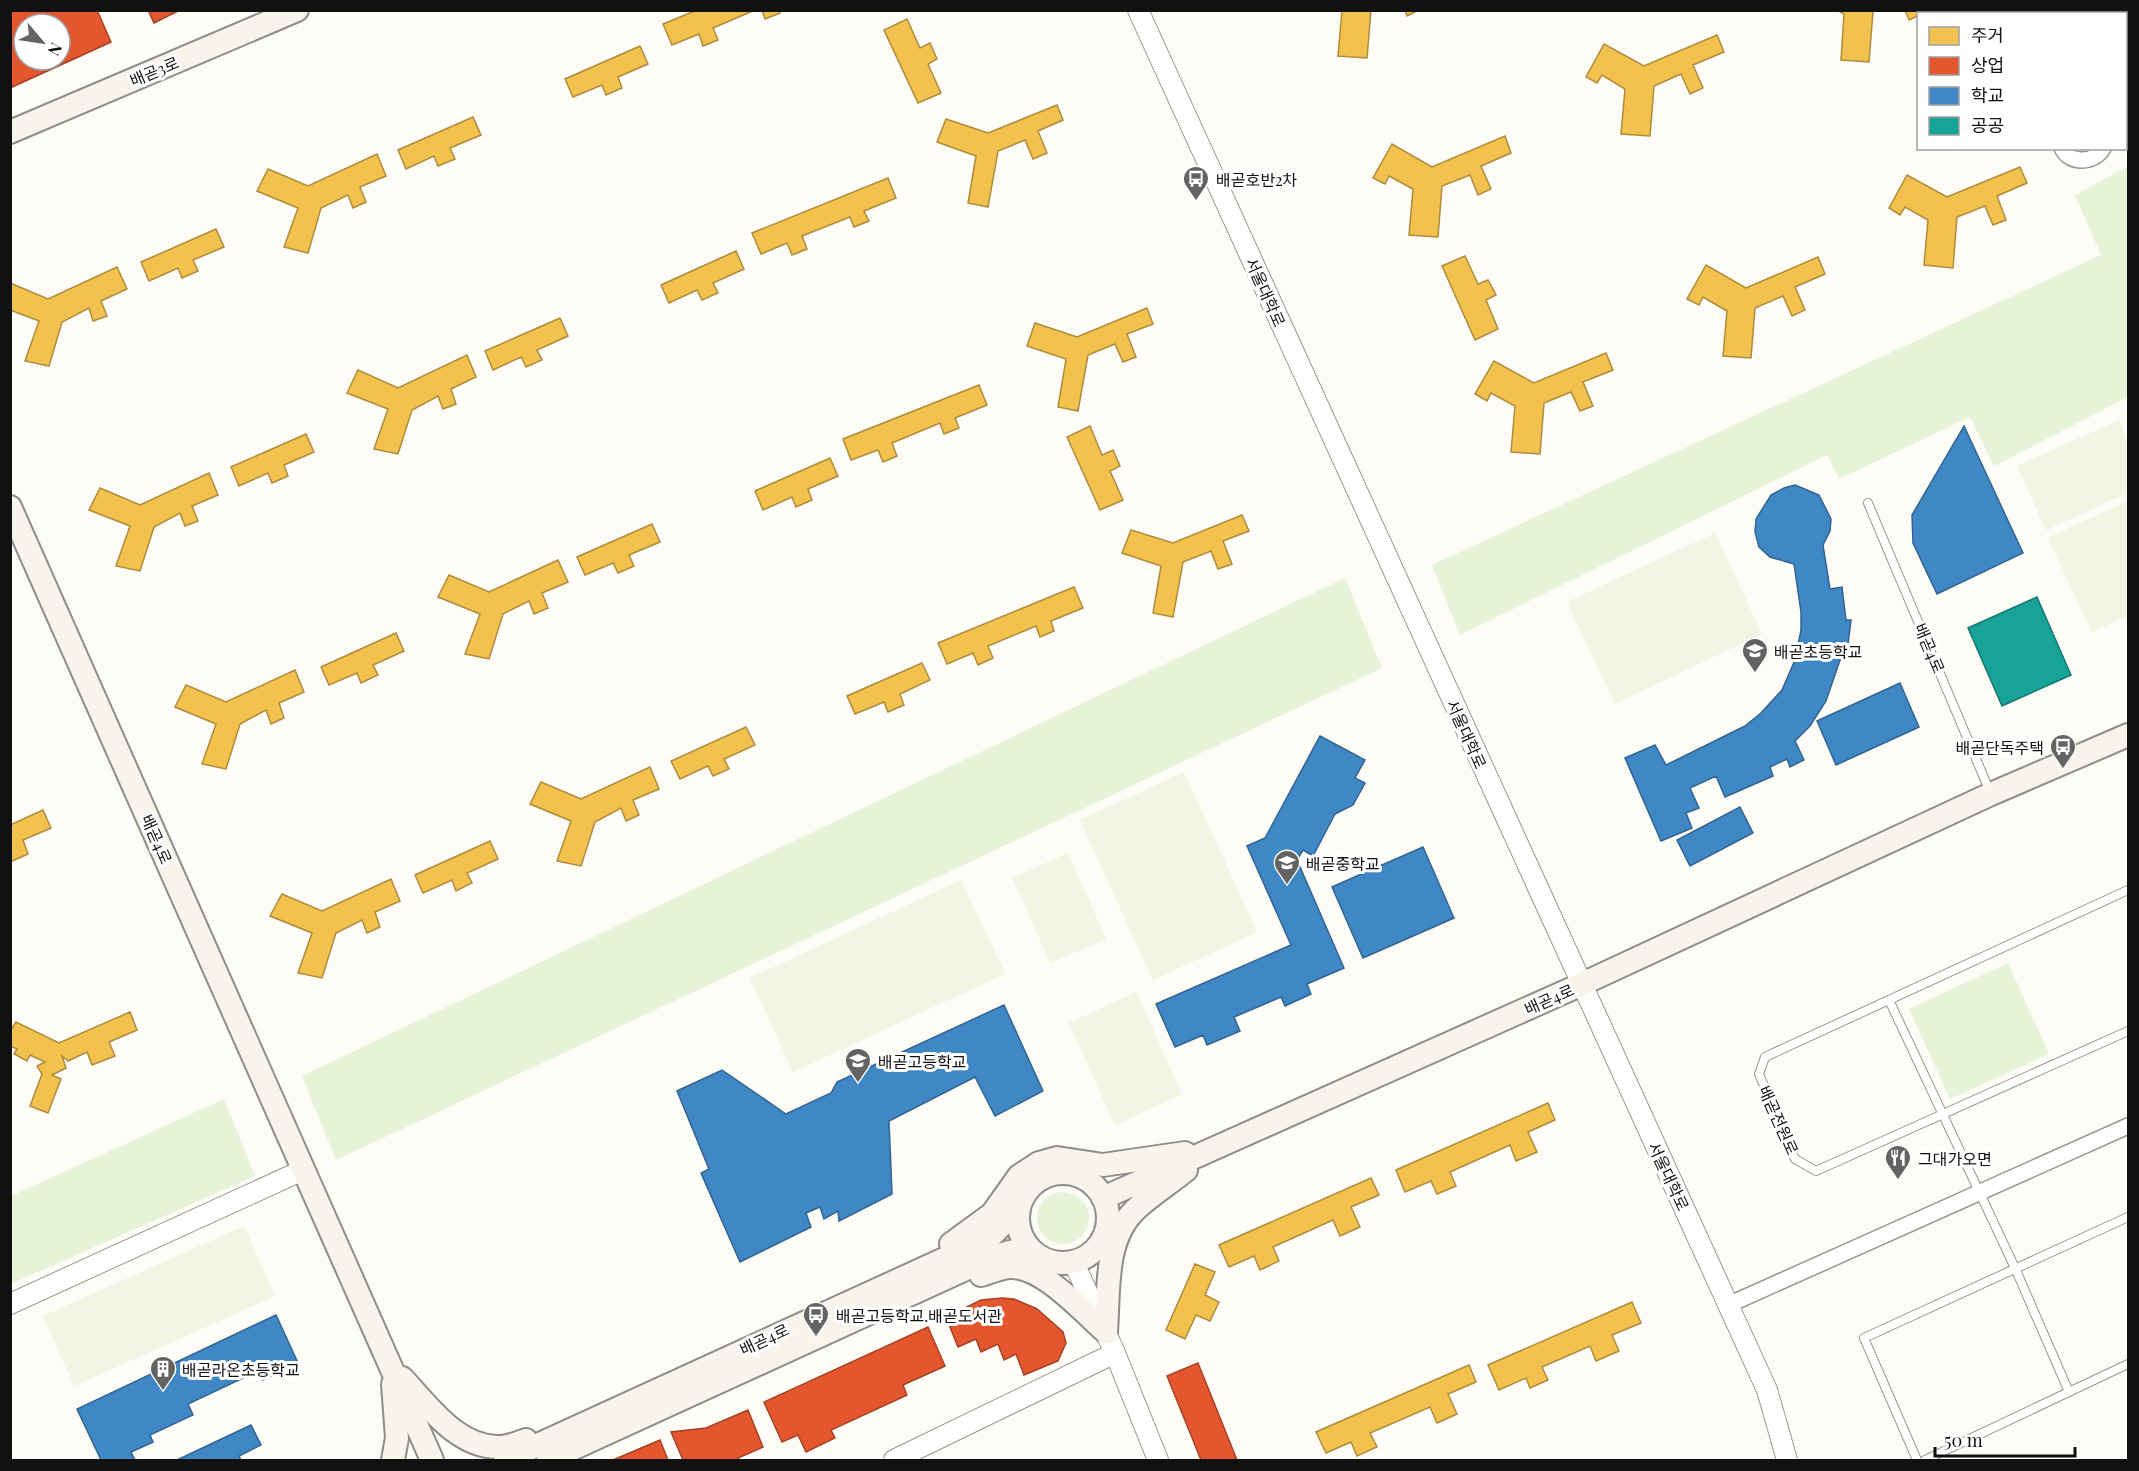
<svg xmlns="http://www.w3.org/2000/svg" width="2139" height="1471" font-family="'Playfair Display','Noto Sans KR',serif">
<style>
.green{fill:#e7f3d7}
.pitch{fill:#f0f6e1}
.homes{fill:#f2c14e;stroke:#ae8c3c;stroke-width:1.5}
.shops{fill:#e4572e;stroke:#a54225;stroke-width:1.5;fill-rule:evenodd}
.schools{fill:#3f88c5;stroke:#31648f;stroke-width:1.5}
.public{fill:#17a398;stroke:#157770;stroke-width:1.5}
.lines{fill:none;stroke-linecap:round;stroke-linejoin:round}
.service-casing{stroke:#979795;stroke-width:10}
.minor-casing{stroke:#979795;stroke-width:18}
.tertiary-casing{stroke:#979795;stroke-width:22}
.secondary-casing{stroke:#8e8d8b;stroke-width:26}
.service{stroke:#fffffe;stroke-width:8}
.minor{stroke:#fffffe;stroke-width:15}
.tertiary{stroke:#fffffe;stroke-width:20}
.secondary{stroke:#f6f4eb;stroke-width:22}
.labels{text-anchor:middle;dominant-baseline:central;stroke-width:6;stroke-linejoin:round;paint-order:stroke}
.street-label{font-size:16px;fill:#111;stroke:#fff}
.poi-label{font-size:16px;fill:#111;stroke:#fff;text-anchor:start}
</style>
<rect width="100%" height="100%" fill="#fdfcf7"/>
<!-- green -->
<g class="green">
<polygon points="2128,166 2128,397 1994,466 1970,417 1839,479 1827,455 1460,635 1432,565 2101,255 2075,195"/>
<polygon points="1345,578 1382,668 336,1160 302,1076"/>
<polygon points="2008,963 2049,1054 1950,1099 1909,1009"/>
<polygon points="224,1099 255,1176 11,1284 11,1196"/>
<circle cx="1063" cy="1218" r="26"/>
</g>
<!-- pitch -->
<g class="pitch">
<polygon points="2119,420 2128,442 2128,493 2046,530 2017,466"/>
<polygon points="2128,501 2128,615 2092,632 2048,538"/>
<polygon points="1715,533 1762,634 1615,704 1567,602"/>
<polygon points="1184,772 1257,932 1153,980 1080,820"/>
<polygon points="1068,853 1106,939 1050,963 1013,878"/>
<polygon points="961,880 1005,974 793,1072 750,978"/>
<polygon points="1136,992 1182,1094 1115,1125 1069,1023"/>
<polygon points="244,1226 275,1296 74,1386 43,1316"/>
</g>
<!-- homes -->
<g class="homes">
<polygon points="697,10 755,10 713,28 718,40 703,46 699,34 672,45 663,24"/>
<polygon points="762,10 779,10 780,13 765,19"/>
<polygon points="1342,10 1371,10 1367,58 1338,56"/>
<polygon points="1405,10 1419,10 1407,16"/>
<polygon points="1837,10 1876,10 1873,12 1869,62 1841,60 1844,14"/>
<polygon points="1905,10 1921,10 1922,14 1909,20"/>
<polygon points="2088,10 2097,10 2098,14 2080,14"/>
<polygon points="907,19 920,48 930,43 937,59 928,64 941,93 918,103 884,30"/>
<polygon points="1717,35 1724,52 1693,65 1703,88 1690,94 1681,74 1654,86 1650,136 1621,134 1625,89 1602,75 1597,83 1586,77 1604,44 1644,66"/>
<polygon points="640,46 648,64 618,77 622,88 606,95 602,85 573,97 565,79"/>
<polygon points="1057,105 1063,120 1038,131 1047,153 1033,159 1025,140 998,151 988,207 968,203 976,156 937,142 946,119 988,133"/>
<polygon points="473,117 481,135 450,148 455,159 438,166 434,156 406,169 398,150"/>
<polygon points="1505,136 1511,153 1481,166 1491,189 1478,195 1470,175 1442,186 1438,237 1409,235 1413,189 1389,176 1385,184 1373,178 1392,144 1432,167"/>
<polygon points="377,154 386,176 360,187 366,202 353,208 348,195 321,208 308,253 284,247 298,208 257,191 268,169 308,186"/>
<polygon points="2020,167 2027,183 1997,196 2006,220 1993,225 1985,206 1957,217 1953,268 1924,265 1928,220 1905,207 1900,215 1889,208 1907,175 1947,197"/>
<polygon points="888,178 896,198 864,211 869,221 854,227 850,217 802,236 807,249 792,255 787,243 761,254 752,233"/>
<polygon points="216,229 224,247 193,260 198,271 182,278 178,268 149,281 141,262"/>
<polygon points="736,251 744,269 713,283 718,293 702,300 697,290 669,303 661,285"/>
<polygon points="1465,256 1478,284 1488,280 1496,295 1486,300 1498,329 1475,340 1442,266"/>
<polygon points="1818,257 1825,274 1795,287 1805,310 1792,316 1783,296 1755,308 1751,358 1723,356 1727,311 1703,297 1699,305 1687,299 1706,265 1746,288"/>
<polygon points="117,267 127,289 101,301 107,316 93,321 89,308 62,322 49,366 25,361 39,321 10,310 10,283 48,299"/>
<polygon points="1147,308 1153,324 1127,334 1136,357 1123,362 1115,344 1088,355 1078,411 1058,407 1066,359 1027,346 1035,323 1077,337"/>
<polygon points="560,318 568,336 537,350 542,360 526,367 521,357 493,370 485,351"/>
<polygon points="1606,353 1613,370 1583,382 1593,406 1580,411 1571,392 1544,403 1540,454 1511,452 1515,406 1491,393 1487,401 1475,394 1494,361 1534,383"/>
<polygon points="467,355 476,377 451,389 456,404 443,409 438,396 412,410 398,454 374,449 388,409 347,393 358,370 398,388"/>
<polygon points="979,385 987,405 955,418 959,428 944,434 940,423 892,443 897,456 883,462 878,450 851,460 843,439"/>
<polygon points="1090,426 1102,455 1113,450 1120,466 1110,471 1123,500 1100,510 1067,437"/>
<polygon points="306,434 314,452 284,465 288,476 272,483 268,473 239,486 231,467"/>
<polygon points="830,458 838,476 808,489 812,500 796,507 792,497 763,510 755,491"/>
<polygon points="209,473 218,495 192,506 198,521 185,526 180,513 154,527 140,571 116,566 130,526 89,510 100,488 140,505"/>
<polygon points="1242,515 1249,531 1223,541 1232,564 1218,569 1211,551 1183,562 1173,617 1153,613 1161,566 1122,553 1131,530 1173,543"/>
<polygon points="652,524 660,542 629,555 634,566 618,573 613,563 585,575 577,557"/>
<polygon points="558,560 568,582 542,593 548,608 534,614 529,601 503,614 489,659 465,654 480,614 438,597 449,575 489,592"/>
<polygon points="1074,587 1083,608 1051,621 1054,631 1040,637 1036,626 988,646 993,658 978,665 973,653 947,664 938,643"/>
<polygon points="396,633 404,651 373,665 378,675 361,683 357,673 329,685 321,667"/>
<polygon points="922,663 930,680 900,694 904,705 888,712 884,702 855,714 847,696"/>
<polygon points="295,670 304,692 279,703 284,718 271,724 266,710 240,724 226,769 202,764 216,724 175,707 186,685 226,702"/>
<polygon points="746,727 755,745 724,759 729,769 713,776 708,766 680,779 671,761"/>
<polygon points="650,767 659,789 633,800 639,815 626,821 621,808 595,822 581,866 557,861 571,821 530,804 541,782 581,799"/>
<polygon points="43,810 51,828 23,840 28,854 10,862 10,825"/>
<polygon points="490,841 498,859 467,873 472,883 456,891 452,880 423,893 415,875"/>
<polygon points="391,879 400,901 375,912 380,927 367,933 362,920 336,933 322,978 298,973 312,933 270,916 282,894 322,911"/>
<polygon points="130,1012 137,1030 109,1042 115,1056 92,1065 87,1052 68,1061 62,1056 66,1068 52,1075 61,1079 48,1113 30,1106 42,1074 37,1066 45,1062 30,1055 27,1061 14,1054 17,1049 10,1046 10,1031 16,1022 59,1043"/>
<polygon points="1548,1103 1555,1120 1528,1132 1537,1152 1516,1161 1510,1145 1450,1172 1456,1186 1437,1194 1431,1181 1405,1192 1396,1170"/>
<polygon points="1371,1178 1379,1195 1351,1207 1360,1227 1340,1236 1333,1220 1273,1247 1279,1261 1260,1270 1254,1256 1229,1267 1219,1245"/>
<polygon points="1195,1264 1215,1272 1205,1295 1219,1302 1210,1321 1196,1315 1185,1339 1166,1330"/>
<polygon points="1632,1302 1641,1323 1612,1335 1619,1351 1596,1361 1590,1346 1542,1367 1548,1380 1530,1388 1526,1378 1499,1390 1488,1365"/>
<polygon points="1469,1365 1476,1382 1448,1394 1457,1414 1437,1423 1430,1407 1370,1433 1377,1447 1357,1456 1351,1442 1326,1453 1316,1432"/>
</g>
<!-- shops -->
<g class="shops">
<path d="M10,10H97L111,42L10,88ZM24,24H60V60H24Z"/>
<polygon points="148,10 180,10 154,23"/>
<polygon points="1002,1298 1014,1299 1037,1309 1063,1332 1066,1343 1058,1361 1024,1375 1016,1354 1004,1360 998,1344 981,1352 976,1339 958,1347 946,1317 981,1300"/>
<polygon points="928,1327 945,1366 903,1385 907,1395 831,1430 835,1438 806,1452 798,1435 782,1442 764,1402"/>
<polygon points="1198,1363 1237,1460 1201,1460 1167,1376"/>
<polygon points="748,1410 763,1447 738,1458 739,1460 683,1460 671,1432 706,1428"/>
<polygon points="660,1440 668,1460 613,1460"/>
</g>
<!-- schools -->
<g class="schools">
<polygon points="1964,426 2023,553 1937,594 1913,543 1912,515"/>
<polygon points="1795,485 1819,495 1831,519 1830,531 1823,545 1830,589 1842,587 1846,620 1851,620 1846,661 1840,660 1826,701 1810,726 1795,741 1804,760 1790,767 1787,759 1770,767 1773,776 1725,797 1716,776 1690,788 1699,808 1686,813 1692,828 1661,841 1625,758 1655,745 1666,765 1745,726 1761,713 1782,690 1795,660 1801,630 1801,612 1794,564 1770,557 1759,547 1755,532 1756,519 1771,495 1784,488"/>
<polygon points="1900,683 1919,727 1836,765 1817,721"/>
<polygon points="1320,736 1365,760 1355,778 1365,783 1353,805 1335,814 1313,856 1303,850 1297,860 1344,968 1307,984 1311,994 1285,1006 1281,997 1234,1017 1240,1031 1207,1045 1203,1035 1175,1047 1156,1004 1291,945 1247,846 1265,838"/>
<polygon points="1740,807 1753,833 1690,866 1677,840"/>
<polygon points="1423,847 1454,918 1363,958 1332,887"/>
<polygon points="1004,1005 1043,1091 995,1116 975,1077 889,1121 892,1194 839,1221 838,1211 824,1219 820,1207 806,1213 811,1227 740,1262 701,1173 709,1169 677,1091 722,1070 786,1114 831,1093 837,1082"/>
<polygon points="276,1315 298,1363 263,1380 258,1371 188,1404 193,1415 150,1435 153,1442 131,1452 135,1460 101,1460 77,1409"/>
<polygon points="251,1425 261,1445 239,1456 241,1460 177,1460"/>
</g>
<!-- public -->
<polygon class="public" points="2037,597 2071,675 2002,706 1968,628"/>
<g class="lines">
<defs>
<g id="service">
<polyline points="1868,503 1990,792"/>
<polyline points="2128,890 1765,1057 1759,1074 1795,1159 1816,1171 2128,1031"/>
<polyline points="1889,1000 2015,1268 2069,1392"/>
<polyline points="1917,1460 1864,1338 2128,1217"/>
<polyline points="1925,1460 2128,1364"/>
</g>
<g id="minor">
<polyline points="2027,10 2029,14"/>
<path d="M2062,148C2070,165 2095,163 2103,148"/>
<polyline points="1728,1305 2128,1126"/>
</g>
<g id="tertiary">
<polyline points="1138,10 1767,1390 1787,1460"/>
<polyline points="1074,1263 1115,1353 1158,1460"/>
<polyline points="10,1304 303,1170"/>
<polyline points="894,1460 1115,1353"/>
</g>
<g id="secondary">
<polyline points="10,132 297,10"/>
<polyline points="10,507 432,1460"/>
<circle cx="1063" cy="1218" r="45"/>
<polyline points="1103,1198 1580,985 1991,794 2128,735"/>
<polyline points="951,1244 992,1214 1019,1176 1039,1163 1057,1158 1103,1165 1185,1153"/>
<path d="M981,1275C990,1272 1000,1268 1009,1267C1042,1265 1082,1311 1106,1332"/>
<path d="M1106,1332C1109,1292 1104,1241 1134,1211C1149,1196 1169,1184 1186,1170"/>
<path d="M402,1378C428,1405 457,1448 499,1447C508,1447 518,1443 526,1440"/>
<polyline points="393,1384 397,1438 393,1460"/>
<polyline points="505,1460 988,1239 1017,1210"/>
<path d="M548,1460L981,1262C998,1256 1014,1247 1032,1252"/>
</g>
</defs>
<!-- service casing -->
<use href="#service" class="service-casing"/>
<!-- minor casing -->
<use href="#minor" class="minor-casing"/>
<!-- tertiary casing -->
<use href="#tertiary" class="tertiary-casing"/>
<!-- secondary casing -->
<use href="#secondary" class="secondary-casing"/>
<!-- service -->
<use href="#service" class="service"/>
<!-- minor -->
<use href="#minor" class="minor"/>
<!-- tertiary -->
<use href="#tertiary" class="tertiary"/>
<!-- secondary -->
<use href="#secondary" class="secondary"/>
</g>
<!-- icons -->
<defs>
<symbol id="bus-pin" viewBox="-11 -11 22 30"><path d="M0 17L-7.5 6A9.5 9.5 0 1 1 7.5 6Z" fill="#646362" stroke="#fff"/><path d="M-5-6H5V4H4V6H2V4H-2V6H-4V4H-5ZM-3.5-4V0h7V-4ZM-3.5 1.2v1.5H-2V1.2ZM2 1.2v1.5H3.5V1.2Z" fill="#fff"/></symbol>
<symbol id="school-pin" viewBox="-11 -11 22 30"><path d="M0 17L-7.5 6A9.5 9.5 0 1 1 7.5 6Z" fill="#646362" stroke="#fff"/><path d="M0-5L7-2L0 1L-7-2ZM-4 1L0 2.5L4 1V4Q0 6-4 4Z" fill="#fff"/></symbol>
<symbol id="restaurant-pin" viewBox="-11 -11 22 30"><path d="M0 17L-7.5 6A9.5 9.5 0 1 1 7.5 6Z" fill="#646362" stroke="#fff"/><path d="M-5-6h1v4h1v-4h1v4h1v-4h1v5L-1.5 .5V6h-2V.5L-5-1ZM5-6V6H3V1.5H1.5Q1.5-4 5-6Z" fill="#fff"/></symbol>
<symbol id="building-pin" viewBox="-11 -11 22 30"><path d="M0 17L-7.5 6A9.5 9.5 0 1 1 7.5 6Z" fill="#646362" stroke="#fff"/><path d="M-4-6H4V6H1V3H-1V6H-4ZM-2.5-4.3h1.7v1.8h-1.7ZM.8-4.3h1.7v1.8H.8ZM-2.5-1h1.7V.8h-1.7ZM.8-1h1.7V.8H.8Z" fill="#fff"/></symbol>
</defs>
<g fill-rule="evenodd">
<use href="#bus-pin" x="1181" y="164" width="30" height="40"/>
<use href="#school-pin" x="1740" y="636" width="30" height="40"/>
<use href="#bus-pin" x="2048" y="732" width="30" height="40"/>
<use href="#school-pin" x="1272" y="848" width="30" height="40"/>
<use href="#school-pin" x="843" y="1046" width="30" height="40"/>
<use href="#restaurant-pin" x="1883" y="1143" width="30" height="40"/>
<use href="#bus-pin" x="801" y="1300" width="30" height="40"/>
<use href="#building-pin" x="148" y="1354" width="30" height="40"/>
</g>
<g class="labels">
<!-- street labels -->
<g class="street-label">
<text transform="translate(154 71) rotate(-23)">배곧3로</text>
<text transform="translate(1266 292) rotate(66)">서울대학로</text>
<text transform="translate(1930 648) rotate(67)">배곧4로</text>
<text transform="translate(1467 734) rotate(66)">서울대학로</text>
<text transform="translate(157 839) rotate(66)">배곧4로</text>
<text transform="translate(1549 999) rotate(-24)">배곧4로</text>
<text transform="translate(1779 1120) rotate(66)">배곧전원로</text>
<text transform="translate(1669 1176) rotate(65)">서울대학로</text>
<text transform="translate(764 1339) rotate(-25)">배곧4로</text>
</g>
<!-- poi labels -->
<g class="poi-label">
<text x="1216" y="179">배곧호반2차</text>
<text x="1774" y="651">배곧초등학교</text>
<text x="2044" y="747" text-anchor="end">배곧단독주택</text>
<text x="1306" y="863">배곧중학교</text>
<text x="878" y="1061">배곧고등학교</text>
<text x="1918" y="1158">그대가오면</text>
<text x="836" y="1315">배곧고등학교.배곧도서관</text>
<text x="182" y="1369">배곧라온초등학교</text>
</g>
</g>
<!-- border -->
<rect width="2139" height="1471" fill="none" stroke="#111111" stroke-width="24"/>
<!-- legend -->
<rect x="1917" y="12" width="210" height="138" fill="#ffffff" stroke="#a0a0a0" stroke-width="1.5"/>
<rect x="1929" y="27" width="30" height="18" fill="#f2c14e" stroke="#a0a0a0" stroke-width="1.5"/>
<text x="1971" y="42" font-size="18" fill="#111111">주거</text>
<rect x="1929" y="57" width="30" height="18" fill="#e4572e" stroke="#a0a0a0" stroke-width="1.5"/>
<text x="1971" y="72" font-size="18" fill="#111111">상업</text>
<rect x="1929" y="87" width="30" height="18" fill="#3f88c5" stroke="#a0a0a0" stroke-width="1.5"/>
<text x="1971" y="102" font-size="18" fill="#111111">학교</text>
<rect x="1929" y="117" width="30" height="18" fill="#17a398" stroke="#a0a0a0" stroke-width="1.5"/>
<text x="1971" y="132" font-size="18" fill="#111111">공공</text>
<!-- north arrow -->
<g transform="translate(42 42) rotate(119)"><circle r="28" fill="#ffffff" stroke="#a0a0a0" stroke-width="1.5"/>
<path d="M0-4.5L10 22L0 15L-10 22Z" fill="#646362"/>
<text y="-9" font-size="16" font-weight="bold" text-anchor="middle" fill="#111111">N</text>
</g>
<!-- scale -->
<path d="M1935 1447v9h140v-9" fill="none" stroke="#111111" stroke-width="3"/>
<text x="1944" y="1447" font-size="18" fill="#111111" stroke="#ffffff" stroke-width="4.5" paint-order="stroke">50 m</text>
</svg>
